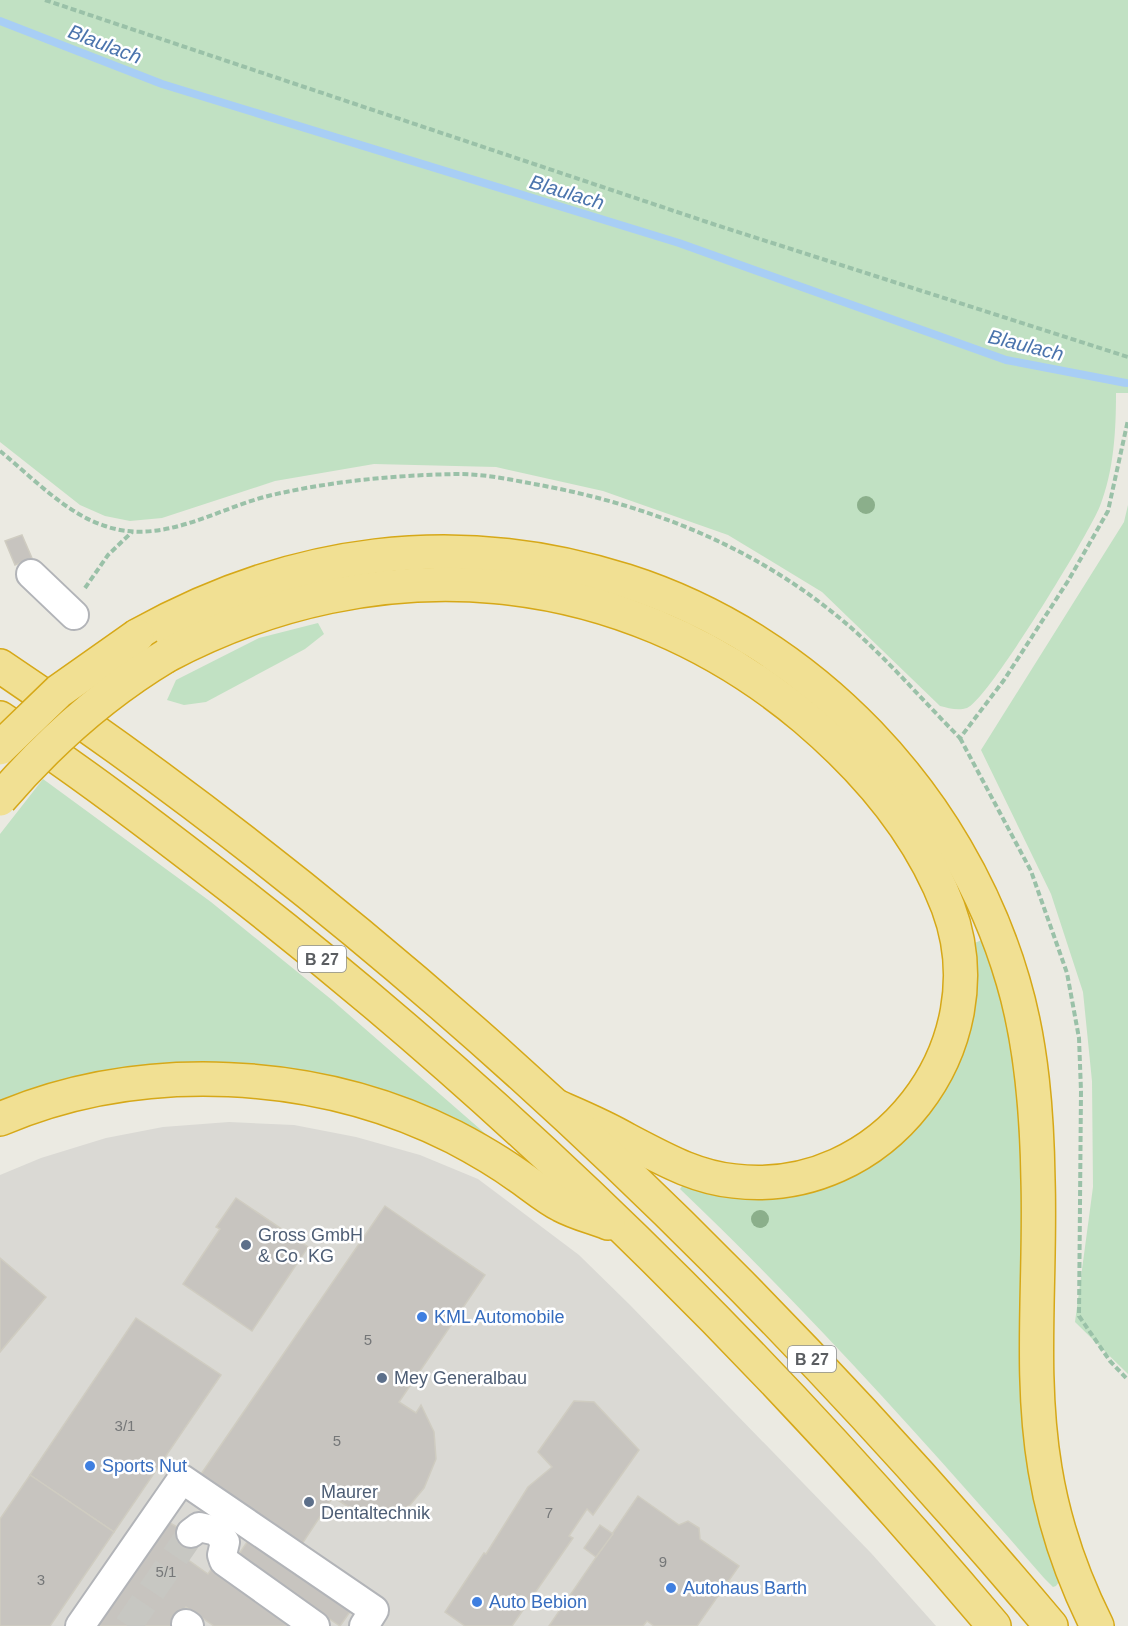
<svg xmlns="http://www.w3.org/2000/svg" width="1128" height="1626" font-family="Helvetica,sans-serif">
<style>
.industrial{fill:#dad9d4}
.green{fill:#c1e1c3}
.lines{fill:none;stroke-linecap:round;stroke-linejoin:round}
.stream{stroke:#a8cef5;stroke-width:8}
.building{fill:#c7c4bf;stroke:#cfccc1;stroke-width:1.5}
.minor-tunnel{stroke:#c7c7c2;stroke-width:28;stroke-dasharray:28 14;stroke-linecap:butt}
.minor-casing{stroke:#b2b4b8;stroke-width:32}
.highway-casing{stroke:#d6a818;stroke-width:36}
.path{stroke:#9ac1a8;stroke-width:4;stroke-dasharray:6 3;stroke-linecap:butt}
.minor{stroke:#fff;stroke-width:28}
.highway{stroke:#f1e093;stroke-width:33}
.highway-bridge-casing{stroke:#d6a818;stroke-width:36;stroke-linecap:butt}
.highway-bridge{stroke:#f1e093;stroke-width:33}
.tree{fill:#8baf8b}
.service-dot{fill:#5c6f8a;stroke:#fff;stroke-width:2}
.shop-dot{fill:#3f7fe0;stroke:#fff;stroke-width:2}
.labels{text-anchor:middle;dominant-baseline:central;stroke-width:5;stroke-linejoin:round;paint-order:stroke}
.number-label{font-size:15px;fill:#757778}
.shield{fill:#fff;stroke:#8c8e90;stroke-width:1.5}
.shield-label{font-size:16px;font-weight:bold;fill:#5a5d61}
.service-label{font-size:18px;fill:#4e5e75;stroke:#fff;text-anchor:start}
.shop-label{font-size:18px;fill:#366cbe;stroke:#fff;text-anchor:start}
.water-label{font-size:20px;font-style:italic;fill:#4b74ad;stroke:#fff}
</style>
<rect width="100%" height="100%" fill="#ebeae2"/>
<!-- industrial -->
<polygon class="industrial" points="229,1122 294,1125 356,1137 420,1155 478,1179 579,1255 630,1305 871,1553 936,1626 0,1626 0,1175 41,1158 106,1138 163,1127"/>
<!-- green -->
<g class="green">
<path d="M0,0H1128V393H1116C1116,431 1114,470 1100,506C1089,534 988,700 967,708C958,711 948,708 940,706L822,592L728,535L603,491L496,467L374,464L275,481L162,518L130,521L105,516L80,505L0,442Z"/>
<polygon points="1128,505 1128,1374 1075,1322 1093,1187 1092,1081 1083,992 1051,894 981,750 1124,522"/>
<polygon points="318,623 324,634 305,649 206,702 184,705 167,700 176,680 259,638"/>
<polygon points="43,779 211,902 332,1000 488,1136 486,1139 346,1084 0,1106 0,834"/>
<path d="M982,940L1005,1010L1016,1063L1059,1582L1056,1586L1053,1587L1044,1578C928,1445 809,1312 680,1189L683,1185C703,1190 725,1199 745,1199C769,1200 795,1193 817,1186C830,1181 844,1178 856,1173C905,1151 951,1095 965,1044C975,1011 972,978 972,944Z"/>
</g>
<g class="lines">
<!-- stream -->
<polyline class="stream" points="0,21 162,84 679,243 1006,360 1126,383"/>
</g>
<!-- building -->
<g class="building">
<polygon points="22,535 32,558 15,565 5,541"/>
<polygon points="236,1198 308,1247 252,1331 183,1284 220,1229 216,1227"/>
<polygon points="385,1206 485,1275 399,1402 416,1413 421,1405 434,1432 436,1459 424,1488 410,1505 392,1515 376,1519 347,1517 352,1509 333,1497 302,1544 201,1474"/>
<polygon points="0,1258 46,1297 0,1352"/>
<polygon points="136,1318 221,1375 114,1532 30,1475"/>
<polygon points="574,1401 594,1402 639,1450 593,1515 587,1509 569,1536 573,1538 512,1626 465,1626 445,1612 484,1553 486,1554 528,1487 552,1467 538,1452"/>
<polygon points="30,1475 114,1532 50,1626 0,1626 0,1519"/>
<polygon points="638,1496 679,1525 688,1521 699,1528 700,1539 739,1566 697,1626 654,1626 647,1621 643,1626 549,1626"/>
<polygon points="163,1519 200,1540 187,1559 208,1574 212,1568 295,1626 214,1626 186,1607 172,1626 89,1626"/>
<polygon points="600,1525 613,1534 596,1557 584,1548"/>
<polygon points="249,1539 352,1609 340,1626 237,1557"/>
</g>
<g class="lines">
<!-- minor-tunnel -->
<polyline class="minor-tunnel" points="128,1626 191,1533"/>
<defs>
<g id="minor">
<polyline points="31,574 74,615"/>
<polyline points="191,1533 199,1527 217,1531 225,1542 222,1555 224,1561 315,1626"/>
<polyline points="186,1624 189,1626"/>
<polyline points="80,1626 182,1479 374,1610 364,1626"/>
</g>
<g id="highway">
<path d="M137,636C291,550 457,527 626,581C811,640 959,796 1013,981C1032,1045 1037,1114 1038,1180C1041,1276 1029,1374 1045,1469C1054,1524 1072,1576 1097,1626"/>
<path d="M166,656C378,544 619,562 805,718C865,769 920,833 948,907C1000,1046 882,1199 734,1181C694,1177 662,1158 627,1140C605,1127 581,1117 558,1107"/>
<path d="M0,666C396,931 744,1262 1051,1626"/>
<path d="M0,718C79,770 155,828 230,886C510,1103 766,1356 994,1626"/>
<path d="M0,1119C142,1059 317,1068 454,1137C477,1149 499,1162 520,1177C533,1186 547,1198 561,1205C576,1213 593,1217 608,1223"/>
</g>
</defs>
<!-- minor casing -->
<use href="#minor" class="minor-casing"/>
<!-- highway casing -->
<use href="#highway" class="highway-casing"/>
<!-- path -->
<g class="path">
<polyline points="45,0 713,224 1128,357"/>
<path d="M0,451C32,477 65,513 105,526C163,546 217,508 272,495C333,481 396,475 459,474C487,474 517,481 545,486C654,507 756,548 842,620C885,656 921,699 960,738L1004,680L1068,581L1108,511L1128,420"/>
<polyline points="85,588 108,555 132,532"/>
<polyline points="960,738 1031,871 1067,973 1079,1038 1081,1091 1079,1316 1110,1361 1128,1380"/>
</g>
<!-- minor -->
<use href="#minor" class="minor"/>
<!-- highway -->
<use href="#highway" class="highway"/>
<defs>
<g id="highway-bridge">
<polyline points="0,748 59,691 137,636"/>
<path d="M0,799C49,742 101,695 166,656"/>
</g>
</defs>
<!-- highway-bridge casing -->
<use href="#highway-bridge" class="highway-bridge-casing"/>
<!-- highway-bridge -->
<use href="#highway-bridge" class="highway-bridge"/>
</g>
<!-- trees -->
<g class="tree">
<circle cx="866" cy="505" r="9"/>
<circle cx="760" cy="1219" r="9"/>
</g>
<!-- markers -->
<g class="service-dot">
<circle cx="246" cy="1245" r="6"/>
<circle cx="382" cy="1378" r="6"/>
<circle cx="309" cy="1502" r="6"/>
</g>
<g class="shop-dot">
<circle cx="422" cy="1317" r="6"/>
<circle cx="90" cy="1466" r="6"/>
<circle cx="671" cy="1588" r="6"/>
<circle cx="477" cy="1602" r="6"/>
</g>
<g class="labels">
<!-- number labels -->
<g class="number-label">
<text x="368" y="1339">5</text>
<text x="125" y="1425">3/1</text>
<text x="337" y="1440">5</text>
<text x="549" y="1512">7</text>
<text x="663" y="1561">9</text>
<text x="166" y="1571">5/1</text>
<text x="41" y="1579">3</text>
</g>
<!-- shield labels -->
<g class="shield">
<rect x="298" y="946" width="48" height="26" rx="4.5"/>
<rect x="788" y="1346" width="48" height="26" rx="4.5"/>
</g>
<g class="shield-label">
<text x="322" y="959">B 27</text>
<text x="812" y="1359">B 27</text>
</g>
<!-- service labels -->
<g class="service-label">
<text x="258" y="1235">Gross GmbH<tspan x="258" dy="21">&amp; Co. KG</tspan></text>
<text x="394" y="1378">Mey Generalbau</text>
<text x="321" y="1492">Maurer<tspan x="321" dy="21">Dentaltechnik</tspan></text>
</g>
<!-- shop labels -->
<g class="shop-label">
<text x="434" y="1317">KML Automobile</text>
<text x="102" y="1466">Sports Nut</text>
<text x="683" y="1588">Autohaus Barth</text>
<text x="489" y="1602">Auto Bebion</text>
</g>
<!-- water labels -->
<g class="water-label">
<text transform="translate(105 44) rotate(21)">Blaulach</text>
<text transform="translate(567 192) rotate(17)">Blaulach</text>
<text transform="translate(1026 345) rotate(14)">Blaulach</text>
</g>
</g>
</svg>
